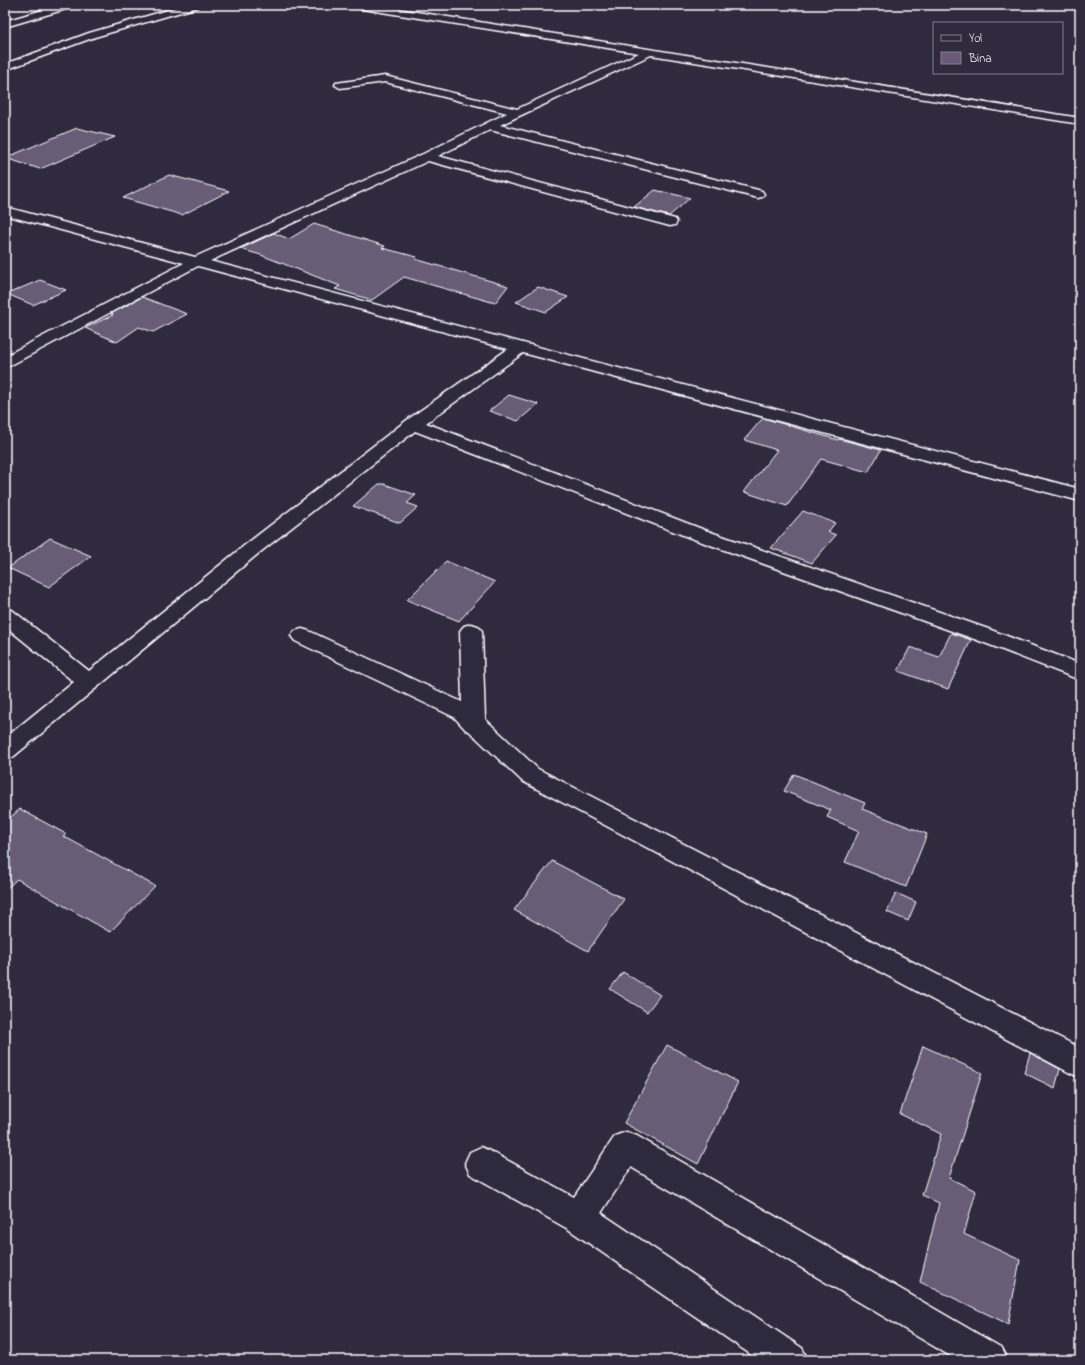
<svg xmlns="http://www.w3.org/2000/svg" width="1085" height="1365" font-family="'Indie Flower',sans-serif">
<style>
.building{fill:#695b77;stroke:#fff}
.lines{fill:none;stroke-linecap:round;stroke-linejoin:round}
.minor-casing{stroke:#fff;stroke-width:3}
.minor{fill:#2f2a3d;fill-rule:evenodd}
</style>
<rect width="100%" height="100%" fill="#2f2a3d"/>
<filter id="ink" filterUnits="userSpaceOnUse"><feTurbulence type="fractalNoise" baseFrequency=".025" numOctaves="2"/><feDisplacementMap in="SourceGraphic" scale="8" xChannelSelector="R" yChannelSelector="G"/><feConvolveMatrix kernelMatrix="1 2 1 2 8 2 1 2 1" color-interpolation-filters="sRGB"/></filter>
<g filter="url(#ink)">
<!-- building -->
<g class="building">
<polygon points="77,128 115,137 40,169 5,158"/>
<polygon points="169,175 229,191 182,215 123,198"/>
<polygon points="655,190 690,198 669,216 634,207"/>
<polygon points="314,224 385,246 382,248 417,257 415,259 508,286 495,303 404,277 372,300 335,289 340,286 261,255 240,249 274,233 289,239"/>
<polygon points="40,280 66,290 33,305 7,294"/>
<polygon points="538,287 568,297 546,312 516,302"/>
<polygon points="142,297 187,314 153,332 139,327 117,342 85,328 113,315 111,314"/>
<polygon points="509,395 538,404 518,421 489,411"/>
<polygon points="763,418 838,440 839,439 881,450 868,472 821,459 787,506 744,492 777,450 744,440"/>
<polygon points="379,484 384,484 416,495 407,503 418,507 400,523 353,506"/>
<polygon points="803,511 835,523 828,532 836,535 812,563 771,548"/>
<polygon points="50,538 91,556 49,587 8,568"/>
<polygon points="446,561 495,582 459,621 407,600"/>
<polygon points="951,633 971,640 948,689 898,671 910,647 939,657"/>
<polygon points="794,774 865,803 862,809 927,834 906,887 845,862 859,831 827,817 831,810 784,791"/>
<polygon points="20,809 66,834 63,836 155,886 110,932 17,879 5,890 5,822"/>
<polygon points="552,861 624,899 588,951 514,910"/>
<polygon points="896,893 916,902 908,921 887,912"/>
<polygon points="623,972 660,995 647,1012 610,989"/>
<polygon points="667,1045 738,1082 698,1164 624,1123"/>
<polygon points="923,1046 982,1073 949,1178 976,1191 964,1234 1020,1260 1008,1324 920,1282 939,1203 922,1195 941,1134 900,1114"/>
<polygon points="1030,1053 1060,1069 1055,1088 1024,1073"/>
</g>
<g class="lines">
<defs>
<g id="minor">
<polygon points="60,5 74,5 73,7 5,27 5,21"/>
<polygon points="185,5 199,5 198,7 95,37 5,70 5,64 89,33"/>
<polygon points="352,5 373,5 1080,118 1080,124 651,55 500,125 762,191 764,194 762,197 758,198 490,130 438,156 675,219 677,222 675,225 670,226 428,161 210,261 1080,489 1080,501 523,353 426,423 702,529 991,630 1080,664 1080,680 977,640 688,537 415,431 259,553 13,757 5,760 5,738 74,682 5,626 5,608 12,610 89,671 245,545 407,420 508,349 198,266 11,365 5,367 5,356 184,263 5,215 5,207 195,257 423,154 507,113 385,82 340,88 335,85 336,83 385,76 517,109 639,53 356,8"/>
<polygon points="471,624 478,626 482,631 485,719 538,769 1080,1048 1080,1077 1070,1073 522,781 469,731 466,730 454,717 295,641 291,636 295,631 302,629 309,631 462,702 460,631 464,626"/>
<polygon points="626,1132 637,1136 1002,1348 1008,1360 957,1360 631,1167 601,1213 802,1348 808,1360 759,1360 568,1229 470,1174 465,1163 470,1152 481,1147 492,1152 574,1197 615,1136"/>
</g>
</defs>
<!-- minor casing -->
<use href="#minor" class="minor-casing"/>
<!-- minor -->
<use href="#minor" class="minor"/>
</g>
</g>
<!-- margin -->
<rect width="1085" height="1365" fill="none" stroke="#2f2a3d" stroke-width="20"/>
<rect x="10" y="10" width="1065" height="1345" fill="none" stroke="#fff" stroke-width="1.5" filter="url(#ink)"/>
<!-- legend -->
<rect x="933" y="22" width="130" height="52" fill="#2f2a3d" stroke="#827f8b"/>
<rect x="941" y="35" width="20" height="6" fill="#2f2a3d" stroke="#827f8b"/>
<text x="969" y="42" font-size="12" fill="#ffffff">Yol</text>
<rect x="941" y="52" width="20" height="12" fill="#695b77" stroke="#827f8b"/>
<text x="969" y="62" font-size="12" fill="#ffffff">Bina</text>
</svg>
